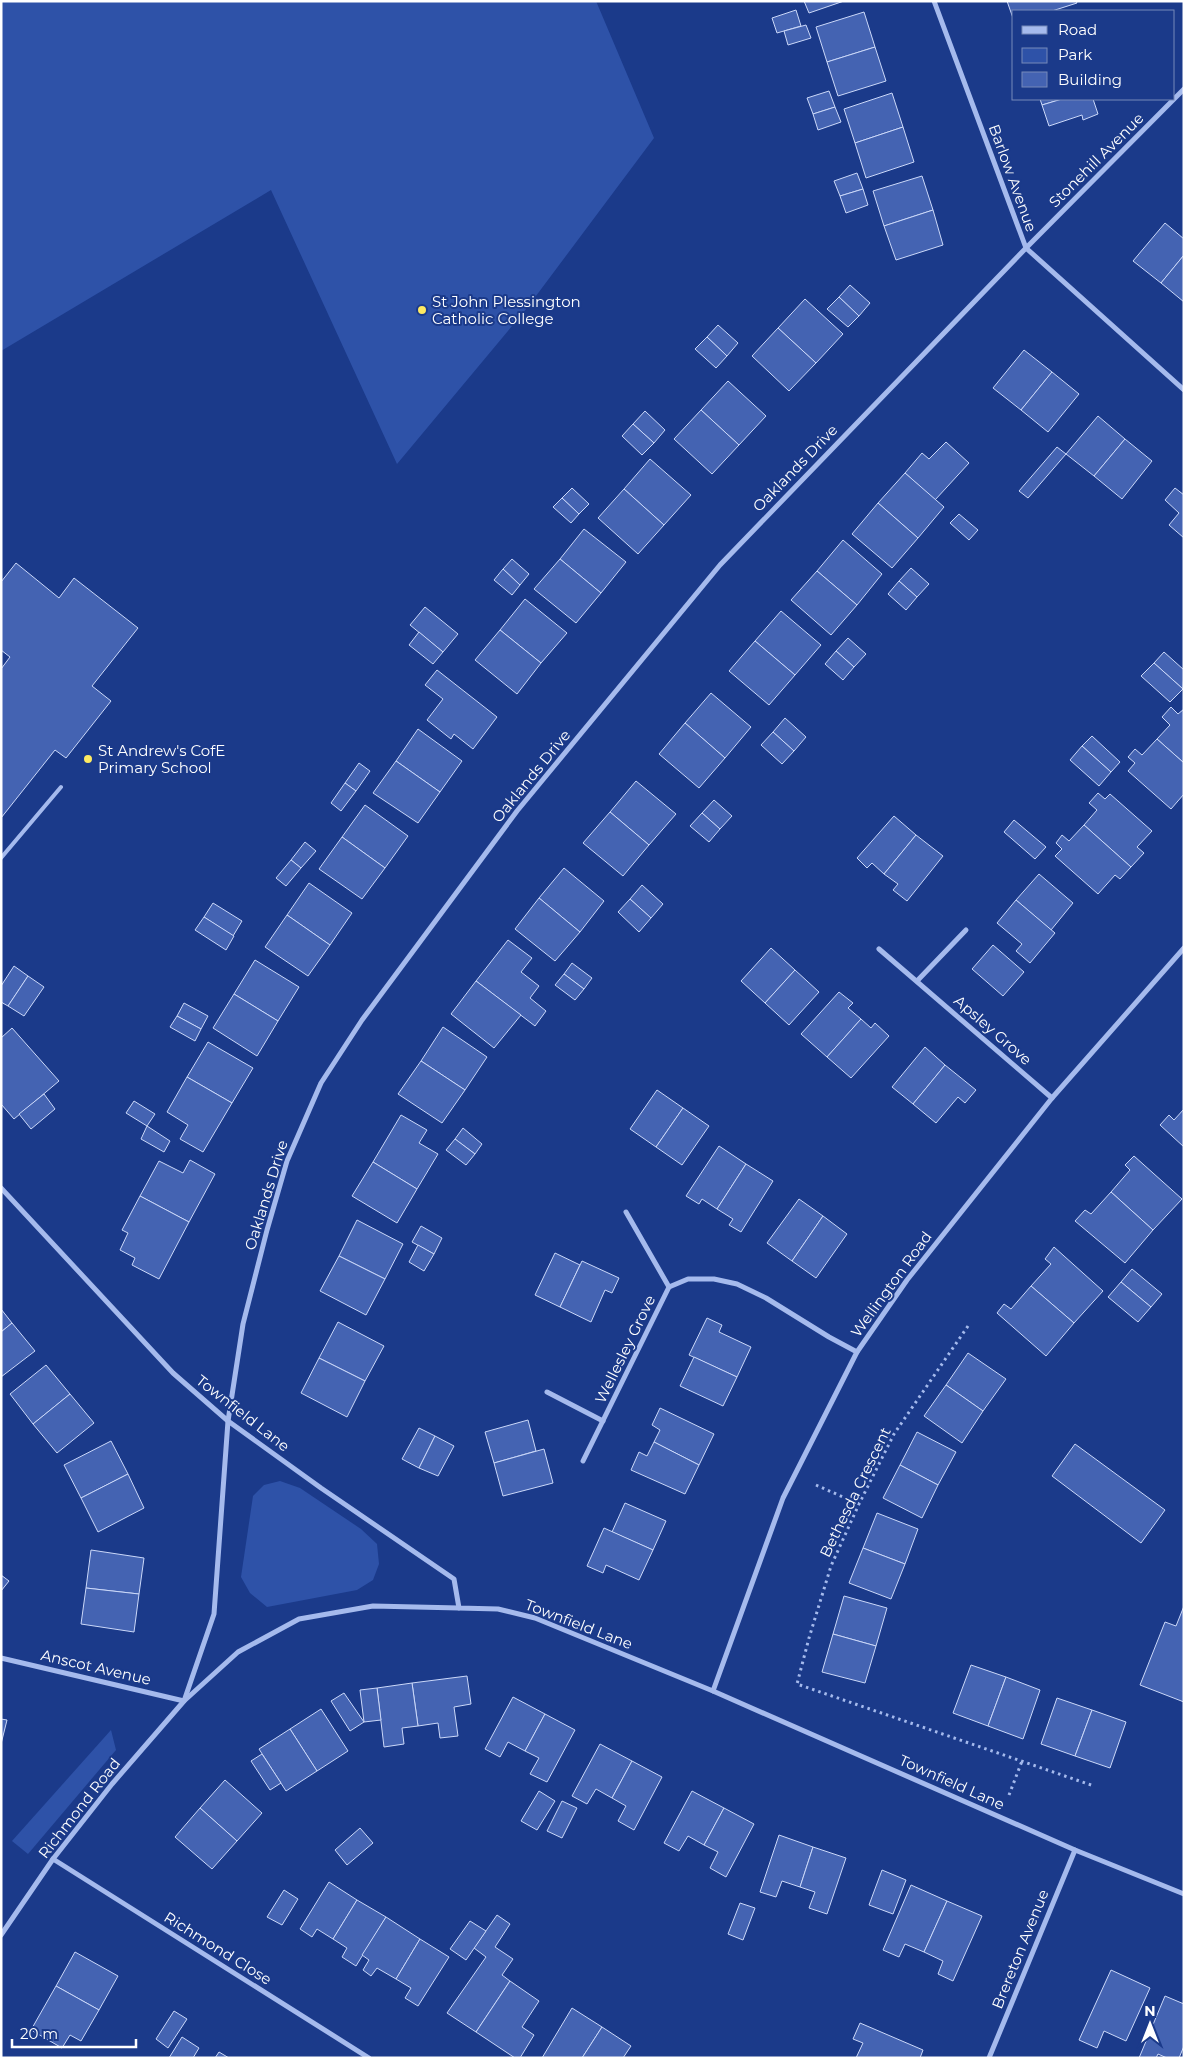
<svg xmlns="http://www.w3.org/2000/svg" width="1185" height="2059" font-family="Montserrat,sans-serif">
<style>
.green{fill:#2e52a8}
.building{fill:#4463b2;stroke:#cbd8f9}
.lines{fill:none;stroke-linecap:round;stroke-linejoin:round}
.path{stroke:#a5baed;stroke-width:3;stroke-dasharray:2.5 4;stroke-linecap:butt}
.service{stroke:#a5baed;stroke-width:4}
.minor{stroke:#a5baed;stroke-width:5}
.poi-dot{fill:#feea62;stroke:#1b3a8a;stroke-width:2}
.labels{text-anchor:middle;dominant-baseline:central;stroke-width:4;stroke-linejoin:round;paint-order:stroke}
.street-label{font-size:15px;fill:#fff;stroke:#1b3a8a}
.poi-label{font-size:15px;fill:#fff;stroke:#1b3a8a;text-anchor:start}
</style>
<rect width="100%" height="100%" fill="#1b3a8a"/>
<!-- green -->
<g class="green">
<polygon points="1,1 596,1 654,138 527,308 397,464 271,190 1,351"/>
<polygon points="280,1481 300,1488 361,1529 377,1544 379,1564 373,1580 357,1590 267,1607 250,1593 241,1577 253,1496 264,1485"/>
<polygon points="111,1730 116,1750 28,1854 12,1841"/>
</g>
<!-- building -->
<g class="building">
<polygon points="804,1 844,1 809,13"/>
<polygon points="1007,1 1076,1 1077,3 1052,11 1014,11 1014,21"/>
<polygon points="796,10 801,26 777,33 772,18"/>
<polygon points="864,12 875,47 827,62 816,27"/>
<polygon points="806,25 811,38 788,45 784,31"/>
<polygon points="875,47 886,81 838,96 827,62"/>
<polygon points="829,91 835,107 813,114 807,98"/>
<polygon points="892,93 903,127 855,143 844,109"/>
<polygon points="1040,99 1062,99 1042,105"/>
<polygon points="1062,99 1093,99 1098,114 1083,120 1082,115 1049,126 1042,105"/>
<polygon points="835,107 841,122 818,130 813,114"/>
<polygon points="903,127 914,162 866,178 855,143"/>
<polygon points="857,173 863,189 840,196 834,181"/>
<polygon points="922,176 933,210 884,226 873,191"/>
<polygon points="863,189 868,205 846,213 840,196"/>
<polygon points="933,210 943,245 896,260 884,226"/>
<polygon points="1165,223 1184,239 1184,255 1161,283 1133,261"/>
<polygon points="1184,255 1184,302 1161,283"/>
<polygon points="850,285 870,303 859,316 839,297"/>
<polygon points="839,297 859,316 848,327 827,309"/>
<polygon points="805,299 843,334 816,363 778,328"/>
<polygon points="718,325 738,343 727,356 707,337"/>
<polygon points="778,328 816,363 789,391 752,356"/>
<polygon points="707,337 727,356 716,368 695,349"/>
<polygon points="1024,350 1052,372 1021,410 993,388"/>
<polygon points="1052,372 1079,394 1048,432 1021,410"/>
<polygon points="728,381 766,416 739,445 701,410"/>
<polygon points="701,410 739,445 712,474 674,439"/>
<polygon points="645,411 665,430 654,443 633,424"/>
<polygon points="1098,416 1125,439 1094,476 1066,454"/>
<polygon points="633,424 654,443 642,455 622,436"/>
<polygon points="1125,439 1152,461 1122,499 1094,476"/>
<polygon points="946,442 969,463 935,500 905,473 922,453 929,459"/>
<polygon points="1057,447 1066,454 1028,498 1019,491"/>
<polygon points="650,459 691,495 664,525 624,489"/>
<polygon points="905,473 944,507 918,538 878,503"/>
<polygon points="572,488 589,504 579,514 562,498"/>
<polygon points="1175,488 1184,495 1184,538 1169,525 1179,513 1165,500"/>
<polygon points="624,489 664,525 638,554 598,518"/>
<polygon points="562,498 579,514 571,523 553,507"/>
<polygon points="878,503 918,538 892,568 852,534"/>
<polygon points="959,514 978,530 969,540 950,523"/>
<polygon points="584,529 626,562 601,593 560,559"/>
<polygon points="843,540 882,574 857,605 817,571"/>
<polygon points="512,559 529,574 520,585 503,569"/>
<polygon points="560,559 601,593 576,623 534,589"/>
<polygon points="16,563 59,598 74,578 138,628 92,686 111,701 66,758 55,750 1,818 1,669 10,657 1,650 1,582"/>
<polygon points="911,568 929,584 917,597 899,581"/>
<polygon points="503,569 520,585 512,595 494,580"/>
<polygon points="817,571 857,605 831,635 791,600"/>
<polygon points="899,581 917,597 906,610 888,594"/>
<polygon points="525,599 567,633 541,663 500,630"/>
<polygon points="425,607 458,634 443,652 410,625"/>
<polygon points="781,611 821,645 795,675 755,641"/>
<polygon points="500,630 541,663 517,694 475,660"/>
<polygon points="419,632 443,652 433,664 409,645"/>
<polygon points="848,638 866,654 854,667 836,651"/>
<polygon points="755,641 795,675 769,705 729,671"/>
<polygon points="836,651 854,667 843,680 825,664"/>
<polygon points="1164,652 1184,670 1183,689 1154,663"/>
<polygon points="1154,663 1183,689 1170,702 1141,676"/>
<polygon points="437,670 497,717 473,749 454,734 451,739 427,720 443,699 425,685"/>
<polygon points="711,693 751,727 725,758 685,723"/>
<polygon points="1171,707 1178,714 1184,709 1184,763 1157,739 1170,725 1162,717"/>
<polygon points="785,718 806,737 794,751 773,732"/>
<polygon points="685,723 725,758 699,788 659,754"/>
<polygon points="418,729 462,761 440,792 396,761"/>
<polygon points="773,732 794,751 782,764 761,745"/>
<polygon points="1092,736 1120,762 1111,772 1082,746"/>
<polygon points="1157,739 1184,763 1184,794 1171,809 1128,771 1135,763 1128,757 1135,749 1142,755"/>
<polygon points="1082,746 1111,772 1099,786 1070,760"/>
<polygon points="396,761 440,792 418,823 373,793"/>
<polygon points="359,763 370,771 356,791 345,783"/>
<polygon points="636,781 676,814 649,845 610,812"/>
<polygon points="345,783 356,791 341,811 331,803"/>
<polygon points="1098,793 1105,799 1110,794 1152,831 1137,847 1144,853 1131,867 1084,825 1097,810 1089,803"/>
<polygon points="714,800 732,816 720,829 702,813"/>
<polygon points="365,805 408,836 385,868 342,837"/>
<polygon points="610,812 649,845 623,876 583,843"/>
<polygon points="702,813 720,829 709,842 690,826"/>
<polygon points="894,816 916,835 884,874 872,863 867,868 857,858"/>
<polygon points="1014,820 1046,847 1035,859 1004,832"/>
<polygon points="1084,825 1131,867 1120,879 1115,875 1098,894 1055,856 1062,849 1056,843 1062,835 1069,841"/>
<polygon points="916,835 943,856 907,901 893,890 898,884 884,874"/>
<polygon points="342,837 385,868 362,899 319,869"/>
<polygon points="305,842 316,851 301,868 291,860"/>
<polygon points="291,860 301,868 286,886 276,878"/>
<polygon points="564,868 604,901 580,932 539,898"/>
<polygon points="1039,874 1073,903 1051,930 1016,900"/>
<polygon points="309,883 352,913 330,945 287,915"/>
<polygon points="642,885 663,904 651,918 630,899"/>
<polygon points="539,898 580,932 555,961 515,929"/>
<polygon points="630,899 651,918 639,932 618,912"/>
<polygon points="1016,900 1055,933 1030,963 1016,951 1022,944 997,923"/>
<polygon points="213,903 242,921 233,936 204,917"/>
<polygon points="287,915 330,945 308,976 265,947"/>
<polygon points="204,917 234,936 226,950 195,930"/>
<polygon points="508,940 532,958 521,972 539,986 530,998 546,1011 535,1026 476,981"/>
<polygon points="993,945 1024,972 1003,996 972,969"/>
<polygon points="771,948 795,970 765,1003 741,981"/>
<polygon points="255,960 299,987 278,1021 234,994"/>
<polygon points="572,963 592,978 584,989 564,974"/>
<polygon points="14,966 28,976 8,1006 1,1002 1,986"/>
<polygon points="795,970 819,992 789,1025 765,1003"/>
<polygon points="564,974 584,989 575,1000 555,985"/>
<polygon points="28,976 44,987 24,1016 8,1006"/>
<polygon points="476,981 521,1015 494,1048 451,1014"/>
<polygon points="839,992 853,1003 848,1008 861,1019 827,1057 801,1034"/>
<polygon points="234,994 278,1021 257,1056 213,1028"/>
<polygon points="184,1003 208,1016 201,1029 177,1016"/>
<polygon points="177,1016 201,1029 195,1041 170,1027"/>
<polygon points="861,1019 871,1028 875,1023 889,1036 851,1078 827,1057"/>
<polygon points="443,1027 487,1057 465,1090 421,1061"/>
<polygon points="12,1028 59,1081 14,1119 1,1104 1,1038"/>
<polygon points="208,1042 253,1068 232,1103 187,1077"/>
<polygon points="925,1047 945,1065 913,1104 892,1087"/>
<polygon points="421,1061 465,1090 442,1123 398,1094"/>
<polygon points="945,1065 976,1090 965,1103 958,1097 936,1123 913,1104"/>
<polygon points="187,1077 232,1103 203,1152 180,1139 188,1125 167,1112"/>
<polygon points="657,1090 683,1108 656,1147 630,1129"/>
<polygon points="44,1094 55,1109 31,1129 19,1114"/>
<polygon points="134,1101 155,1114 147,1126 126,1113"/>
<polygon points="683,1108 709,1126 682,1165 656,1147"/>
<polygon points="1184,1109 1184,1147 1160,1125 1169,1115 1174,1120"/>
<polygon points="401,1115 427,1130 419,1143 438,1154 417,1189 373,1162"/>
<polygon points="147,1126 170,1141 164,1152 141,1139"/>
<polygon points="463,1128 482,1144 475,1154 455,1139"/>
<polygon points="455,1139 475,1154 466,1165 446,1150"/>
<polygon points="719,1146 746,1164 717,1209 702,1199 699,1204 686,1196"/>
<polygon points="1134,1156 1182,1199 1153,1230 1111,1192 1130,1170 1125,1165"/>
<polygon points="190,1160 215,1174 189,1222 140,1196 159,1161 183,1173"/>
<polygon points="373,1162 417,1189 397,1223 352,1196"/>
<polygon points="746,1164 773,1181 741,1232 729,1225 733,1219 717,1209"/>
<polygon points="1111,1192 1153,1230 1125,1263 1075,1221 1085,1210 1091,1214"/>
<polygon points="140,1196 189,1222 159,1279 132,1265 135,1258 120,1250 128,1233 122,1230"/>
<polygon points="799,1199 823,1216 792,1261 767,1243"/>
<polygon points="823,1216 847,1234 816,1278 792,1261"/>
<polygon points="357,1220 403,1244 385,1279 339,1256"/>
<polygon points="421,1226 442,1238 434,1254 412,1242"/>
<polygon points="418,1245 434,1254 424,1271 409,1262"/>
<polygon points="1054,1247 1103,1291 1074,1323 1031,1286 1051,1264 1045,1259"/>
<polygon points="555,1253 580,1265 560,1307 535,1295"/>
<polygon points="339,1256 385,1279 366,1315 320,1291"/>
<polygon points="582,1261 619,1278 612,1293 605,1290 591,1322 560,1307"/>
<polygon points="1132,1269 1162,1294 1151,1307 1121,1282"/>
<polygon points="1121,1282 1151,1307 1138,1322 1108,1297"/>
<polygon points="1031,1286 1074,1323 1046,1356 997,1313 1004,1304 1011,1309"/>
<polygon points="1,1309 12,1323 1,1332"/>
<polygon points="707,1318 722,1325 719,1332 751,1347 737,1377 689,1355"/>
<polygon points="338,1322 384,1346 365,1381 319,1358"/>
<polygon points="12,1323 35,1351 1,1377 1,1332"/>
<polygon points="968,1353 1006,1379 983,1411 946,1385"/>
<polygon points="694,1357 737,1377 723,1406 680,1386"/>
<polygon points="319,1358 365,1381 347,1417 301,1393"/>
<polygon points="46,1365 70,1394 33,1424 10,1394"/>
<polygon points="946,1385 983,1411 962,1443 924,1416"/>
<polygon points="70,1394 94,1423 57,1453 33,1424"/>
<polygon points="660,1408 714,1434 699,1465 654,1442 660,1430 652,1425"/>
<polygon points="528,1420 536,1451 494,1463 485,1432"/>
<polygon points="419,1428 435,1436 419,1468 402,1459"/>
<polygon points="917,1432 956,1452 938,1485 900,1465"/>
<polygon points="435,1436 454,1446 438,1476 419,1468"/>
<polygon points="111,1441 128,1474 81,1498 64,1465"/>
<polygon points="654,1442 699,1465 685,1494 631,1470 639,1452 647,1456"/>
<polygon points="1075,1444 1165,1510 1141,1543 1052,1476"/>
<polygon points="544,1449 553,1483 503,1496 494,1463"/>
<polygon points="900,1465 938,1485 922,1518 883,1498"/>
<polygon points="128,1474 144,1508 98,1532 81,1498"/>
<polygon points="625,1503 666,1521 653,1550 612,1532"/>
<polygon points="877,1513 918,1529 905,1564 863,1548"/>
<polygon points="604,1528 653,1550 639,1580 606,1565 603,1573 587,1566"/>
<polygon points="863,1548 905,1564 891,1599 849,1583"/>
<polygon points="91,1550 144,1558 139,1594 86,1588"/>
<polygon points="1,1575 9,1581 1,1591"/>
<polygon points="86,1588 139,1594 134,1632 81,1624"/>
<polygon points="844,1596 887,1608 876,1646 833,1634"/>
<polygon points="1184,1606 1184,1702 1140,1685 1165,1622 1176,1626"/>
<polygon points="833,1634 876,1646 865,1683 822,1672"/>
<polygon points="971,1665 1006,1677 988,1726 953,1713"/>
<polygon points="467,1676 471,1704 454,1707 458,1736 440,1738 438,1723 418,1726 412,1683"/>
<polygon points="1006,1677 1040,1690 1023,1739 988,1726"/>
<polygon points="412,1683 418,1726 402,1728 404,1744 384,1747 377,1688"/>
<polygon points="377,1688 381,1720 364,1722 360,1690"/>
<polygon points="344,1693 364,1722 350,1731 331,1701"/>
<polygon points="513,1697 545,1714 525,1751 508,1742 500,1757 485,1749"/>
<polygon points="1057,1698 1092,1710 1075,1756 1041,1744"/>
<polygon points="321,1709 348,1751 317,1771 290,1729"/>
<polygon points="1092,1710 1126,1722 1110,1768 1075,1756"/>
<polygon points="545,1714 575,1730 547,1782 530,1774 539,1758 525,1751"/>
<polygon points="1,1719 7,1720 1,1744"/>
<polygon points="290,1729 317,1771 286,1791 259,1749"/>
<polygon points="600,1744 632,1761 612,1798 596,1789 587,1804 572,1796"/>
<polygon points="262,1754 281,1783 270,1790 251,1761"/>
<polygon points="632,1761 662,1777 634,1830 618,1821 626,1806 612,1798"/>
<polygon points="225,1780 262,1813 237,1841 200,1808"/>
<polygon points="539,1791 555,1801 537,1830 521,1821"/>
<polygon points="692,1791 724,1808 704,1845 688,1836 679,1851 664,1843"/>
<polygon points="562,1801 577,1808 562,1838 547,1831"/>
<polygon points="200,1808 237,1841 212,1869 175,1837"/>
<polygon points="724,1808 754,1824 726,1877 710,1868 718,1852 704,1845"/>
<polygon points="360,1828 373,1843 347,1865 335,1850"/>
<polygon points="779,1835 813,1847 800,1887 782,1881 776,1897 760,1892"/>
<polygon points="813,1847 846,1858 827,1914 809,1908 815,1892 800,1887"/>
<polygon points="882,1870 906,1880 893,1914 869,1905"/>
<polygon points="329,1882 357,1900 333,1939 317,1929 312,1937 300,1929"/>
<polygon points="911,1885 947,1901 924,1952 905,1944 899,1957 883,1950"/>
<polygon points="284,1890 298,1899 282,1925 267,1917"/>
<polygon points="357,1900 386,1917 356,1966 342,1957 347,1948 333,1939"/>
<polygon points="947,1901 982,1916 953,1981 938,1974 943,1961 924,1952"/>
<polygon points="740,1903 755,1908 743,1940 728,1934"/>
<polygon points="497,1915 510,1924 495,1947 513,1959 502,1975 510,1981 476,2032 447,2013 486,1957 474,1948"/>
<polygon points="386,1917 420,1939 396,1979 377,1968 371,1976 363,1970 369,1960 362,1955"/>
<polygon points="470,1921 486,1931 466,1960 450,1949"/>
<polygon points="420,1939 449,1957 418,2006 405,1998 411,1988 396,1979"/>
<polygon points="75,1952 118,1976 99,2010 56,1986"/>
<polygon points="1111,1970 1150,1988 1126,2041 1104,2031 1097,2048 1079,2040"/>
<polygon points="510,1981 539,2001 522,2027 534,2035 520,2058 515,2058 476,2032"/>
<polygon points="56,1986 99,2010 81,2041 70,2035 62,2048 31,2030"/>
<polygon points="1165,1996 1184,2004 1184,2046 1179,2058 1167,2058 1158,2054 1156,2058 1139,2058"/>
<polygon points="572,2008 602,2027 582,2058 542,2058"/>
<polygon points="174,2011 187,2019 168,2048 156,2039"/>
<polygon points="860,2023 923,2050 920,2058 856,2058 863,2043 853,2039"/>
<polygon points="602,2027 631,2046 623,2058 582,2058"/>
<polygon points="182,2037 199,2048 193,2058 169,2058"/>
<polygon points="219,2052 229,2058 215,2058"/>
</g>
<g class="lines">
<!-- path -->
<g class="path">
<polyline points="968,1326 894,1434 859,1504 831,1566 809,1638 797,1684 1094,1786"/>
<polyline points="816,1485 859,1504"/>
<polyline points="1009,1795 1022,1761"/>
</g>
<!-- service -->
<polyline class="service" points="1,858 61,787"/>
<!-- minor -->
<g class="minor">
<polyline points="934,1 1026,248 1184,390"/>
<polyline points="879,949 1052,1098"/>
<polyline points="917,981 966,930"/>
<polyline points="1,1188 173,1373 228,1421 321,1488 454,1579 459,1608 498,1609 535,1618 713,1691 1075,1850 1184,1894"/>
<polyline points="626,1212 669,1287"/>
<polyline points="547,1392 603,1421"/>
<polyline points="583,1461 669,1287 688,1279 714,1279 737,1284 766,1298 829,1337 857,1352"/>
<polyline points="1,1658 184,1701 238,1652 299,1619 373,1606 459,1608"/>
<polyline points="713,1691 783,1498 857,1352 907,1280 1052,1098 1184,948"/>
<polyline points="53,1859 369,2058"/>
<polyline points="1,1935 53,1859 112,1784 184,1701 214,1614 228,1421 243,1324 267,1230 287,1161 321,1083 362,1020 517,811 720,565 1026,248 1184,89"/>
<polyline points="989,2058 1075,1850"/>
</g>
</g>
<!-- markers -->
<g class="poi-dot">
<circle cx="422" cy="310" r="5"/>
<circle cx="88" cy="759" r="5"/>
</g>
<g class="labels">
<!-- street labels -->
<g class="street-label">
<text transform="translate(1096 160) rotate(-45)">Stonehill Avenue</text>
<text transform="translate(1013 178) rotate(70)">Barlow Avenue</text>
<text transform="translate(795 468) rotate(-46)">Oaklands Drive</text>
<text transform="translate(531 776) rotate(-51)">Oaklands Drive</text>
<text transform="translate(993 1030) rotate(41)">Apsley Grove</text>
<text transform="translate(266 1195) rotate(-73)">Oaklands Drive</text>
<text transform="translate(891 1284) rotate(-54)">Wellington Road</text>
<text transform="translate(625 1349) rotate(-64)">Wellesley Grove</text>
<text transform="translate(243 1413) rotate(38)">Townfield Lane</text>
<text transform="translate(855 1492) rotate(-64)">Bethesda Crescent</text>
<text transform="translate(579 1624) rotate(21)">Townfield Lane</text>
<text transform="translate(96 1667) rotate(13)">Anscot Avenue</text>
<text transform="translate(952 1782) rotate(24)">Townfield Lane</text>
<text transform="translate(79 1808) rotate(-52)">Richmond Road</text>
<text transform="translate(218 1948) rotate(32)">Richmond Close</text>
<text transform="translate(1020 1949) rotate(-68)">Brereton Avenue</text>
</g>
<!-- poi labels -->
<g class="poi-label">
<text x="432" y="301">St John Plessington<tspan x="432" dy="17">Catholic College</tspan></text>
<text x="98" y="750">St Andrew's CofE<tspan x="98" dy="17">Primary School</tspan></text>
</g>
</g>
<!-- border -->
<rect width="1185" height="2059" fill="none" stroke="#ffffff" stroke-width="5"/>
<!-- legend -->
<rect x="1012" y="10" width="162" height="90" fill="#1b3a8a" stroke="#7689b9"/>
<rect x="1022" y="26" width="25" height="8" fill="#a5baed" stroke="#7689b9"/>
<text x="1058" y="35" font-size="15" fill="#ffffff">Road</text>
<rect x="1022" y="48" width="25" height="15" fill="#2e52a8" stroke="#7689b9"/>
<text x="1058" y="60" font-size="15" fill="#ffffff">Park</text>
<rect x="1022" y="72" width="25" height="15" fill="#4463b2" stroke="#7689b9"/>
<text x="1058" y="85" font-size="15" fill="#ffffff">Building</text>
<!-- north arrow -->
<g transform="translate(1150 2024)" stroke="#1b3a8a" stroke-width="4" paint-order="stroke">
<path d="M0-4L9 19L0 12L-9 19Z" fill="#ffffff"/>
<text y="-8" font-size="14" font-weight="bold" text-anchor="middle" fill="#ffffff">N</text>
</g>
<!-- scale -->
<path d="M12 2039v8h124v-8" fill="none" stroke="#ffffff" stroke-width="2.5"/>
<text x="20" y="2039" font-size="15" fill="#ffffff" stroke="#1b3a8a" stroke-width="4" paint-order="stroke">20 m</text>
</svg>
